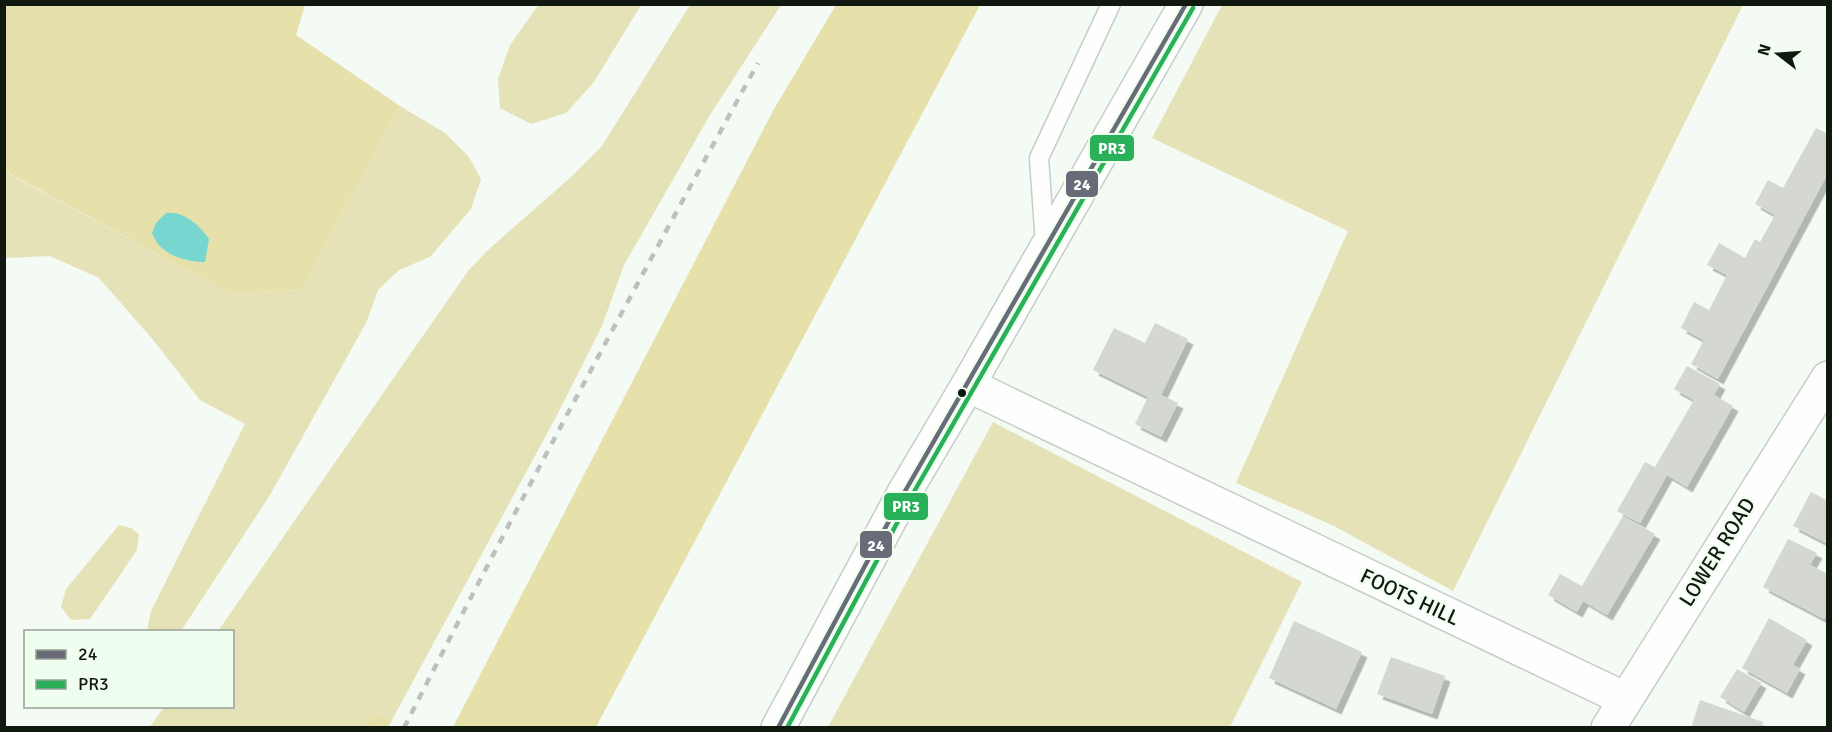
<svg xmlns="http://www.w3.org/2000/svg" width="1832" height="732" font-family="Signika,sans-serif">
<style>
.green{fill:#e6e2b8}
.forest{fill:#e6e0ab}
.water{fill:#77d7d0}
.building{fill:#d4d8d0;filter:url(#shadow)}
.lines{fill:none;stroke-linecap:round;stroke-linejoin:round}
.service-casing{stroke:#c7cdc7;stroke-width:21}
.minor-casing{stroke:#c7cdc7;stroke-width:36}
.tertiary-casing{stroke:#c7cdc7;stroke-width:36}
.trunk-casing{stroke:#c7cdc7;stroke-width:36}
.service{stroke:#fdfefd;stroke-width:18}
.minor{stroke:#fdfefd;stroke-width:33}
.tertiary{stroke:#fdfefd;stroke-width:33}
.trunk{stroke:#fdfefd;stroke-width:33}
.rail{stroke:#bec0be;stroke-width:4.5;stroke-dasharray:8 8;stroke-linecap:butt}
.bus-1-casing{stroke:#f0fef0;stroke-width:9}
.bus-2-casing{stroke:#f0fef0;stroke-width:9}
.bus-1{stroke:#696b78;stroke-width:4.5}
.bus-2{stroke:#29b059;stroke-width:4.5}
.bus-dot{fill:#101810;stroke:#f0fef0;stroke-width:2}
.labels{text-anchor:middle;dominant-baseline:central;stroke-width:4.5;stroke-linejoin:round;paint-order:stroke}
.street-label{font-size:21px;fill:#101810;stroke:#f0fef0}
.line-badge{stroke:#f0fef0;stroke-width:2}
.badge-label{font-size:16px;text-anchor:middle;font-weight:bold;fill:#fff}
</style>
<defs>
<filter id="shadow"><feDropShadow dx="5.5" dy="5.5" stdDeviation="0" flood-color="#0004"/></filter>
</defs>
<rect width="100%" height="100%" fill="#f4faf4"/>
<!-- green -->
<g class="green">
<polygon points="539,4 641,5 594,82 566,113 531,124 500,108 498,79 510,45"/>
<polygon points="690,5 781,5 710,115 624,265 602,326 557,415 392,720 376,714 363,728 149,728 164,707 232,706 232,632 218,631 468,271 489,249 570,178 602,146"/>
<polygon points="1222,5 1743,5 1453,591 1334,526 1236,483 1348,231 1152,138"/>
<polygon points="400,106 445,133 469,157 481,179 471,209 430,257 399,270 378,290 366,323 270,495 181,631 147,631 151,611 245,424 200,400 154,341 99,278 50,256 5,258 4,171 229,293 301,290"/>
<polygon points="993,422 1302,582 1230,727 828,727"/>
<polygon points="119,525 131,528 139,534 137,550 90,619 71,620 61,607 66,589"/>
</g>
<!-- forest -->
<g class="forest">
<polygon points="4,5 305,5 296,35 400,106 301,290 229,293 5,171"/>
<polygon points="836,5 980,5 596,727 453,727 774,109"/>
<polygon points="376,714 392,720 388,727 363,727"/>
</g>
<!-- water -->
<path class="water" d="M166,213C184,211 199,225 209,239L205,262C184,262 159,254 152,233L156,223Z"/>
<!-- building -->
<g class="building">
<polygon points="1816,128 1828,134 1828,173 1718,379 1691,364 1704,340 1681,328 1694,302 1709,310 1727,275 1707,265 1719,243 1745,258 1755,239 1760,242 1775,215 1755,204 1768,180 1783,188"/>
<polygon points="1155,323 1188,339 1161,395 1178,403 1161,437 1135,424 1148,397 1093,370 1114,328 1145,343"/>
<polygon points="1687,366 1720,384 1714,395 1733,406 1687,487 1667,475 1640,523 1617,511 1645,462 1655,467 1694,400 1674,389"/>
<polygon points="1811,492 1828,501 1828,544 1793,526"/>
<polygon points="1623,516 1655,534 1607,615 1583,601 1577,612 1548,595 1560,574 1582,586"/>
<polygon points="1788,539 1817,553 1810,565 1828,574 1828,613 1824,619 1763,587"/>
<polygon points="1769,618 1807,640 1793,665 1800,669 1787,693 1742,668"/>
<polygon points="1294,621 1362,652 1336,709 1269,678"/>
<polygon points="1391,657 1445,676 1432,714 1377,694"/>
<polygon points="1737,669 1761,683 1744,712 1720,697"/>
<polygon points="1700,700 1763,722 1761,728 1691,728"/>
</g>
<g class="lines">
<defs>
<polyline id="service" points="1045,244 1039,158 1111,4"/>
<polyline id="minor" points="968,385 1625,699"/>
<polyline id="tertiary" points="1608,728 1828,378"/>
<polyline id="trunk" points="778,728 904,493 968,385 1186,4"/>
</defs>
<!-- service casing -->
<use href="#service" class="service-casing"/>
<!-- minor casing -->
<use href="#minor" class="minor-casing"/>
<!-- tertiary casing -->
<use href="#tertiary" class="tertiary-casing"/>
<!-- trunk casing -->
<use href="#trunk" class="trunk-casing"/>
<!-- service -->
<use href="#service" class="service"/>
<!-- minor -->
<use href="#minor" class="minor"/>
<!-- tertiary -->
<use href="#tertiary" class="tertiary"/>
<!-- trunk -->
<use href="#trunk" class="trunk"/>
<!-- rail -->
<path class="rail" d="M404,728C518,503 637,283 758,63"/>
<defs>
<polyline id="bus-1" points="778,728 904,493 1186,4"/>
<polyline id="bus-2" points="787,728 911,497 1193,8"/>
</defs>
<!-- bus-1 casing -->
<use href="#bus-1" class="bus-1-casing"/>
<!-- bus-2 casing -->
<use href="#bus-2" class="bus-2-casing"/>
<!-- bus-1 -->
<use href="#bus-1" class="bus-1"/>
<!-- bus-2 -->
<use href="#bus-2" class="bus-2"/>
</g>
<!-- markers -->
<circle class="bus-dot" cx="962" cy="393" r="5"/>
<g class="labels">
<!-- street labels -->
<g class="street-label">
<text transform="translate(1717 552) rotate(-58)">LOWER ROAD</text>
<text transform="translate(1410 597) rotate(25)">FOOTS HILL</text>
</g>
</g>
<g class="line-badge">
<rect x="1089" y="134" width="46" height="28" rx="6" fill="#29b059"/>
<rect x="1065" y="170" width="34" height="28" rx="6" fill="#696b78"/>
<rect x="883" y="492" width="46" height="29" rx="6" fill="#29b059"/>
<rect x="859" y="530" width="34" height="29" rx="6" fill="#696b78"/>
</g>
<g class="badge-label">
<text x="1112" y="154">PR3</text>
<text x="1082" y="190">24</text>
<text x="906" y="512">PR3</text>
<text x="876" y="551">24</text>
</g>
<!-- border -->
<rect width="1832" height="732" fill="none" stroke="#101810" stroke-width="12"/>
<!-- legend -->
<rect x="24" y="630" width="210" height="78" fill="#f0fef0" stroke="#96a296" stroke-width="1.5"/>
<rect x="36" y="650" width="30" height="9" fill="#696b78" stroke="#96a296" stroke-width="1.5"/>
<text x="78" y="660" font-size="18" fill="#101810">24</text>
<rect x="36" y="680" width="30" height="9" fill="#29b059" stroke="#96a296" stroke-width="1.5"/>
<text x="78" y="690" font-size="18" fill="#101810">PR3</text>
<!-- north arrow -->
<g transform="translate(1778 54) rotate(287)" stroke="#f0fef0" stroke-width="4.5" paint-order="stroke">
<path d="M0-4.5L10 22L0 15L-10 22Z" fill="#101810"/>
<text y="-9" font-size="16" font-weight="bold" text-anchor="middle" fill="#101810">N</text>
</g>
</svg>
